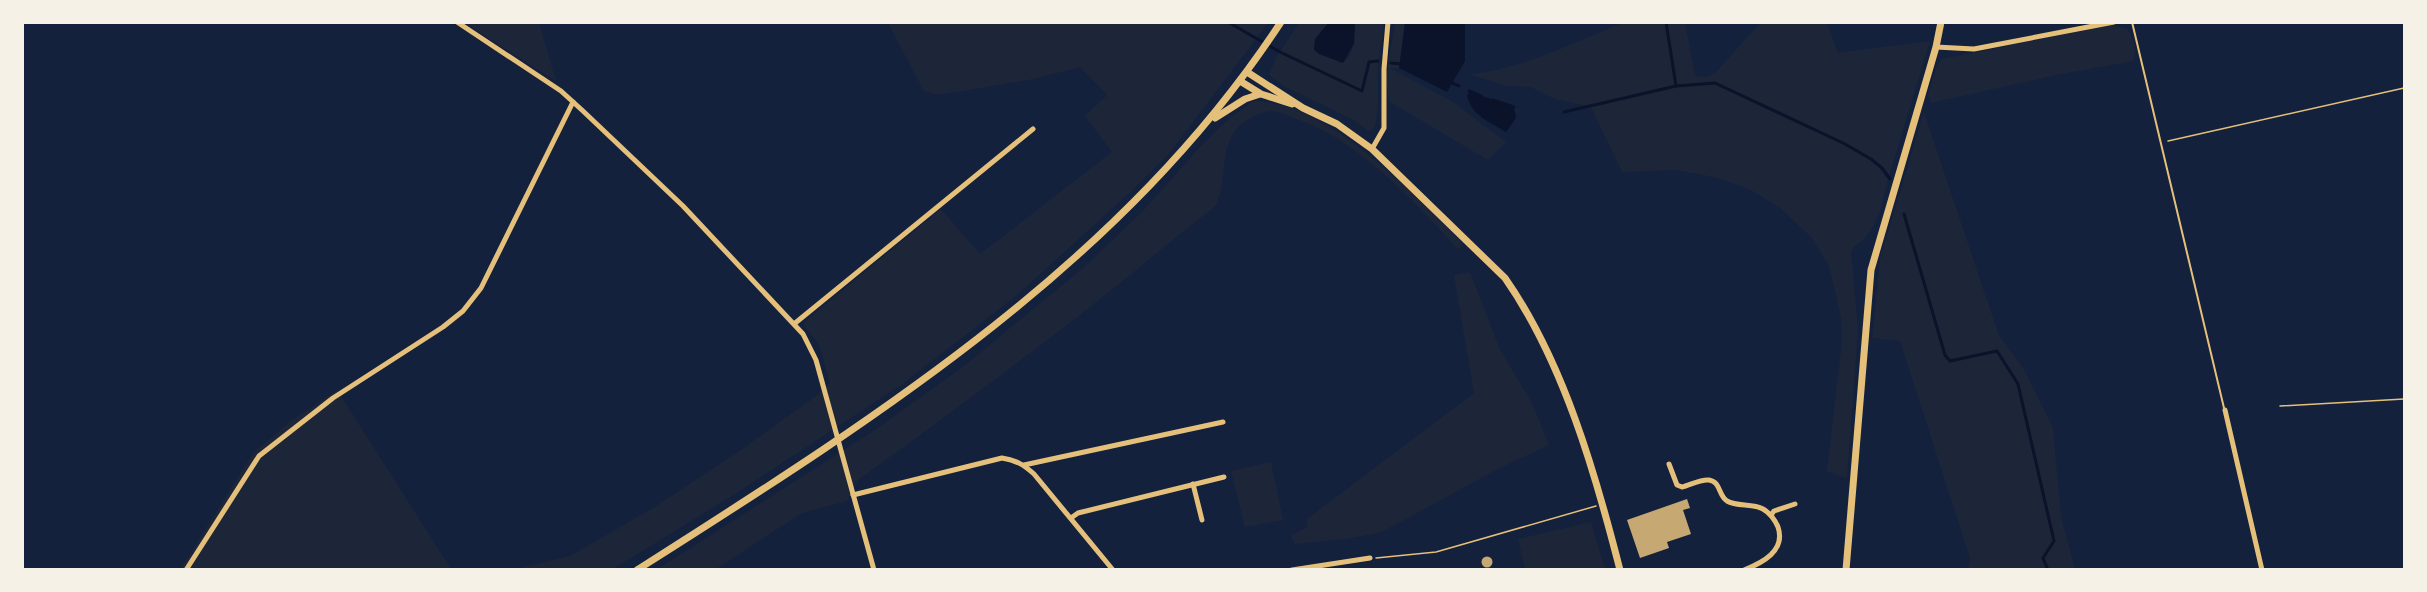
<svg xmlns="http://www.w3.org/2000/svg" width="2427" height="592" font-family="'Fira Sans Condensed',sans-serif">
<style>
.green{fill:#1d2539}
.water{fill:#0b132b}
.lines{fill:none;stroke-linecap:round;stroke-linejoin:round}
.stream{stroke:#0b132b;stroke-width:3}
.building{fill:#c6a872}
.path{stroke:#e5c07b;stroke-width:1.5}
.service{stroke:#e5c07b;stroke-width:2}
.minor{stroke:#e5c07b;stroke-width:5}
.secondary{stroke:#e5c07b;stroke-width:7}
</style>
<rect width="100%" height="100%" fill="#14213d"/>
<!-- green -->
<g class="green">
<polygon points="465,23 539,23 556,81"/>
<polygon points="888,23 1268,23 1171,151 1126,196 1016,296 901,385 735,494 613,569 511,570 570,556 653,508 738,452 816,396 830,383 819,344 805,328 804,322 941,209 980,254 1112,152 1085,116 1107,95 1080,67 1034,79 939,95 924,91"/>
<path d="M1299,23H1329L1319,33L1339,63C1355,61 1354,36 1355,23H1384C1382,37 1380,51 1378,65C1377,85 1381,113 1373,130L1368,131L1354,120L1287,88L1269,75L1276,58Z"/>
<path d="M1395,23H1405L1399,68H1390L1453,102L1506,142L1488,160L1390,102C1382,79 1392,46 1395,23Z"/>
<path d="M1622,23H1685L1695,76L1708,77L1715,73L1760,23H1827L1838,53L1930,41L1889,176L1878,163L1876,164L1888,179C1883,201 1880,221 1865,238C1860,243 1855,245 1851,251L1858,330L1847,478L1827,471L1842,342L1841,317L1829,266L1812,238L1780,208L1751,190L1718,178L1677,170L1622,172L1591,107L1555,99L1531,87L1507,86L1469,74C1523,69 1573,43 1622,23Z"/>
<path d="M2111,25L2127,29C2133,39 2137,48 2134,61L2056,75L1931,103L1928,96L1937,65L1942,59Z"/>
<path d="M1254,101C1331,103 1411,193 1463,243L1459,250C1412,200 1361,141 1294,118C1288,116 1279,111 1273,111C1266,111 1257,115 1251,118C1216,135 1229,175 1217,203C1213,210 1193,223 1186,229C1080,318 969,400 858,480L847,501L802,513L716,569L656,570L875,430L964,366L1082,269L1142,212L1201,146L1231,117Z"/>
<polygon points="1924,112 1999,336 2022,366 2053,428 2061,517 2075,569 1968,569 1970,558 1900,341 1872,338 1880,259"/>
<polygon points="1470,272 1500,350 1531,401 1549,445 1496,470 1382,532 1346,539 1295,544 1291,536 1308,526 1307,519 1474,393 1454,275"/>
<polygon points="337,390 451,569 180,570 253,453 291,421"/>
<polygon points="1271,462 1283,520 1245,527 1231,471"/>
<polygon points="1591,522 1605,569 1525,569 1518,539"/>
</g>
<!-- water -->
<g class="water">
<polygon points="1329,22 1355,23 1354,44 1343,63 1319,54 1314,50 1315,39"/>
<polygon points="1405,23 1465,23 1465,61 1447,92 1399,68"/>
<path d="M1471,92L1514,107L1516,118L1506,132C1490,123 1470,114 1467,95Z"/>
</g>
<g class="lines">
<!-- stream -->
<g class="stream">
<polyline points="1228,22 1280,52 1362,91 1369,62 1378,61"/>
<polyline points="1666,22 1676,86"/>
<polyline points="1391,63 1401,64"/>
<polyline points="1452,83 1459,86"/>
<polyline points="1469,91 1481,96"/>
<polyline points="1493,100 1514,107"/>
<polyline points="1564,112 1676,86 1715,83 1843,143 1871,159 1882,168 1890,179"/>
<polyline points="1904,214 1945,355 1950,361 1997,351 2018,384 2054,541 2043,558 2048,570"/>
</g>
</g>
<!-- building -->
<g class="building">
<polygon points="1687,499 1690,508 1683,510 1691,534 1667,542 1669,548 1640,558 1627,520"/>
<circle cx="1487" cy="562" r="5.5"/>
</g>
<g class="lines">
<!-- path -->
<g class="path">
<polyline points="2168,141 2404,88"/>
<polyline points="2280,406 2404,399"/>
<polyline points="1376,558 1436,552 1596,506"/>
</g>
<!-- service -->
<polyline class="service" points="2132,22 2224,408"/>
<!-- minor -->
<g class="minor">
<polyline points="457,22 561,91 583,111 683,206 803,334 816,360 874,570"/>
<polyline points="1936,47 1974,49 2114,22"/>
<polyline points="1372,149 1384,128 1384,69 1388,22"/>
<polyline points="794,324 1033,129"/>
<polyline points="2225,410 2262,570"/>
<path d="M1669,464L1677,485L1682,487C1690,485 1701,479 1709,480C1721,482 1718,495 1727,501C1737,507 1752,503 1763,509C1770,513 1775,520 1778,527C1786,551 1762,563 1744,570"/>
<polyline points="1024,465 1223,422"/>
<polyline points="1193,484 1202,520"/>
<path d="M853,495L1002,458C1016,460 1024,465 1034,474L1113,570"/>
<polyline points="1771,515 1774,511 1795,504"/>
<polyline points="1071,518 1078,513 1224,477"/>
<polyline points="186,570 259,456 333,398 443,327 463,311 481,288 573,102"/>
<polyline points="1292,570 1370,558"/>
</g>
<!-- secondary -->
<g class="secondary">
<path d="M1247,72L1303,108L1337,124L1372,149L1505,278C1563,361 1595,472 1620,570"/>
<polyline points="1240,81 1261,94 1292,104"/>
<polyline points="1215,118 1245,99 1260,94"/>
<path d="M637,570C876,418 1123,263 1281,22"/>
<polyline points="1846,570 1871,270 1936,47 1941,22"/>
</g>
</g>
<!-- border -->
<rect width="2427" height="592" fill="none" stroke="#f6f1e7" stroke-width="48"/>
</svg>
